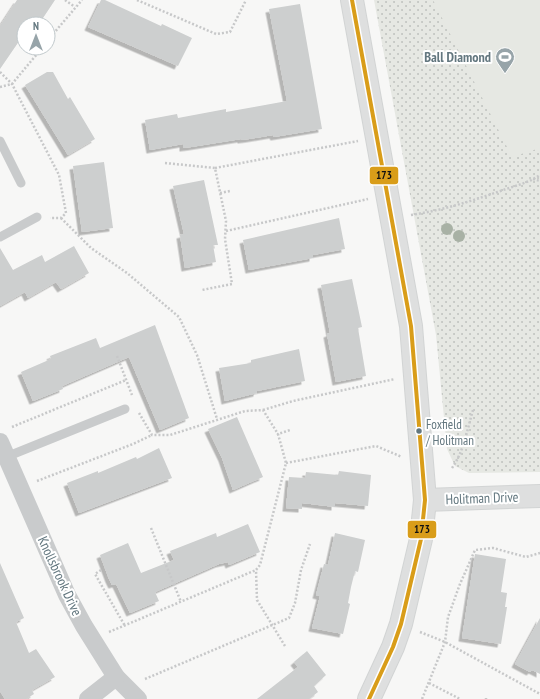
<svg xmlns="http://www.w3.org/2000/svg" width="540" height="699" font-family="'PT Sans Narrow',sans-serif">
<style>
.park{fill:url(#park-dots)}
.pitch{fill:#e6e8e3}
.building{fill:#cdcfcf;filter:url(#shadow)}
.lines{fill:none;stroke-linecap:round;stroke-linejoin:round}
.secondary-casing{stroke:#d2d4d4;stroke-width:24}
.path{stroke:#c7c8c9;stroke-width:2.5;stroke-dasharray:2 2;stroke-linecap:butt}
.lane{stroke:#c9cbcc;stroke-width:9}
.street{stroke:#c9cbcc;stroke-width:18}
.secondary{stroke:#dedfdf;stroke-width:22}
.bus-1-casing{stroke:#fff;stroke-width:7}
.bus-1{stroke:#d99d19;stroke-width:4}
.tree{fill:#a8b1a5}
.bus-dot{fill:#63777f;stroke:#fff;stroke-width:1.5}
.labels{text-anchor:middle;dominant-baseline:central;stroke-width:4;stroke-linejoin:round;paint-order:stroke}
.bus-label{font-size:13px;fill:#63777f;stroke:#fff;text-anchor:start}
.poi-label{font-size:14px;font-weight:bold;fill:#63777f;stroke:#fff;text-anchor:end}
.street-label{font-size:14px;fill:#63777f;stroke:#fff}
.line-badge{stroke:#fff;stroke-width:1.5}
.pale-badge-label{font-size:11px;text-anchor:middle;font-weight:bold;fill:#111}
</style>
<defs>
<pattern id="park-dots" width="8" height="8" patternUnits="userSpaceOnUse"><rect width="8" height="8" fill="#e6e8e3"/><path d="M2 2h.1M6 6h.1" fill="none" stroke="#bec1bd" stroke-width="1.8" stroke-linecap="round"/></pattern>
<filter id="shadow"><feDropShadow dx="-3.5" dy="3.5" stdDeviation="0" flood-color="#0004"/></filter>
</defs>
<rect width="100%" height="100%" fill="#f7f7f6"/>
<!-- park -->
<polygon class="park" points="374,0 540,0 540,472 469,473 455,466 447,449 436,335"/>
<!-- pitch -->
<polygon class="pitch" points="433,0 540,0 540,148 512,157"/>
<!-- building -->
<g class="building">
<polygon points="17,0 55,0 39,24 24,24 24,34 0,69 0,26"/>
<polygon points="101,0 105,0 161,26 162,24 192,38 178,66 88,27"/>
<polygon points="300,4 322,129 274,137 273,135 249,139 241,140 241,139 191,147 183,148 183,144 150,150 145,120 177,114 178,118 226,109 226,112 287,101 269,9"/>
<polygon points="47,72 53,72 68,99 70,97 95,139 68,155 25,85"/>
<polygon points="104,162 113,228 82,232 73,166"/>
<polygon points="204,180 218,245 213,245 216,262 185,268 180,235 184,234 173,186"/>
<polygon points="339,218 345,249 313,255 313,258 249,270 243,240"/>
<polygon points="74,246 89,273 61,289 56,282 28,298 25,292 0,306 0,248 13,270 42,255 45,262"/>
<polygon points="352,279 362,327 358,328 366,376 336,382 327,334 330,333 321,285"/>
<polygon points="155,325 189,418 160,430 129,357 62,386 63,389 33,401 21,372 51,359 50,356 96,338 100,348"/>
<polygon points="299,349 305,381 257,391 257,393 225,401 219,368 251,363 251,360"/>
<polygon points="237,417 263,477 233,490 222,458 208,429"/>
<polygon points="159,448 172,478 79,513 67,483 98,471 98,473 136,457 137,459"/>
<polygon points="339,471 371,475 368,506 335,503 335,507 302,503 302,509 286,508 289,477 305,478 306,472 338,475"/>
<polygon points="248,524 260,552 229,565 228,562 219,564 155,592 159,601 130,613 116,584 112,585 109,579 100,555 128,543 141,573 174,560 170,551 216,533 217,537"/>
<polygon points="335,533 365,540 358,572 355,571 351,587 348,603 350,604 343,634 312,628 320,596 316,595 324,564 328,565"/>
<polygon points="475,554 506,559 501,592 507,593 505,607 507,607 501,644 462,638"/>
<polygon points="0,563 24,618 16,622 29,653 36,649 55,677 32,690 34,694 26,699 5,699 0,691"/>
<polygon points="540,618 540,674 532,670 530,672 515,664"/>
<polygon points="307,651 326,675 314,686 318,692 309,699 257,699 298,667 294,662"/>
</g>
<g class="lines">
<defs>
<g id="secondary">
<polyline points="352,0 411,326 425,500 421,539 401,624 393,647 369,699"/>
<polyline points="425,500 540,496"/>
</g>
</defs>
<!-- secondary casing -->
<use href="#secondary" class="secondary-casing"/>
<!-- path -->
<g class="path">
<polyline points="65,0 75,7"/>
<polyline points="137,0 216,34 230,32 246,0"/>
<polyline points="48,40 82,0"/>
<polyline points="0,72 12,84 59,175 66,213 61,218 50,218"/>
<polyline points="0,87 12,84 42,48"/>
<polyline points="165,163 215,168 226,221 225,239 232,284 202,290"/>
<polyline points="215,168 358,141"/>
<polyline points="533,179 540,181"/>
<polyline points="220,193 230,191"/>
<path d="M411,215C444,210 475,200 506,189C518,185 530,182 540,175"/>
<polyline points="61,218 91,248 127,273 179,317 197,355 217,419"/>
<polyline points="226,231 368,199"/>
<polyline points="117,356 132,395"/>
<polyline points="263,410 293,401 395,379"/>
<polyline points="139,413 152,435 170,435 245,411 263,410 278,434"/>
<polyline points="12,427 126,380"/>
<polyline points="286,463 376,446 402,457"/>
<path d="M452,468C464,451 467,430 473,410"/>
<polyline points="37,481 133,444 152,435"/>
<polyline points="151,528 181,602"/>
<polyline points="101,570 95,574 125,626"/>
<polyline points="109,632 256,570"/>
<polyline points="420,632 445,642 540,694"/>
<polyline points="285,646 257,600 256,570 260,565 286,463 278,434 290,430"/>
<polyline points="145,679 289,618 295,603 301,570 310,544"/>
<polyline points="429,683 460,699"/>
<polyline points="422,699 445,642 448,617 460,584 475,550 493,548 526,557 540,553"/>
<polyline points="486,699 486,698"/>
</g>
<!-- lane -->
<g class="lane">
<polyline points="0,141 21,183"/>
<polyline points="0,237 37,217"/>
<polyline points="6,457 125,409"/>
</g>
<!-- street -->
<g class="street">
<polyline points="0,442 67,595 84,626 116,677 138,699"/>
<polyline points="88,699 116,677"/>
</g>
<!-- secondary -->
<use href="#secondary" class="secondary"/>
<defs>
<polyline id="bus-1" points="352,0 411,326 425,500 421,539 401,624 393,647 369,699"/>
</defs>
<!-- bus-1 casing -->
<use href="#bus-1" class="bus-1-casing"/>
<!-- bus-1 -->
<use href="#bus-1" class="bus-1"/>
</g>
<!-- trees -->
<g class="tree">
<circle cx="447" cy="229" r="6"/>
<circle cx="459" cy="236" r="6"/>
</g>
<!-- icons -->
<defs>
<symbol id="stadium-pin" viewBox="-11 -11 22 30"><path d="M0 17L-7.5 6A9.5 9.5 0 1 1 7.5 6Z" fill="#97a4a9" stroke="#fff"/><path d="M0-5a6.5 5 0 1 0 0 10a6.5 5 0 1 0 0-10ZM-3.5-1.8h7v3.6h-7Z" fill="#fff"/></symbol>
</defs>
<g fill-rule="evenodd">
<use href="#stadium-pin" x="494" y="46" width="22" height="30"/>
</g>
<!-- markers -->
<circle class="bus-dot" cx="419" cy="431" r="3.5"/>
<g class="labels">
<!-- bus labels -->
<g class="bus-label">
<text x="426" y="424">Foxfield<tspan x="426" dy="16">/ Holitman</tspan></text>
</g>
<!-- poi labels -->
<g class="poi-label">
<text x="491" y="57">Ball Diamond</text>
</g>
<!-- street labels -->
<g class="street-label">
<text transform="translate(482 498) rotate(-2)">Holitman Drive</text>
<text transform="translate(60 576) rotate(65)">Knollsbrook Drive</text>
</g>
</g>
<g class="line-badge">
<rect x="369" y="166" width="30" height="19" rx="4" fill="#d99d19"/>
<rect x="407" y="520" width="30" height="19" rx="4" fill="#d99d19"/>
</g>
<g class="pale-badge-label">
<text x="384" y="179">173</text>
<text x="422" y="533">173</text>
</g>
<!-- north arrow -->
<g transform="translate(36 36)"><circle r="19" fill="#ffffff" stroke="#c1c9cc"/>
<path d="M0-3L7 15L0 10L-7 15Z" fill="#97a4a9"/>
<text y="-6" font-size="11" font-weight="bold" text-anchor="middle" fill="#63777f">N</text>
</g>
</svg>
